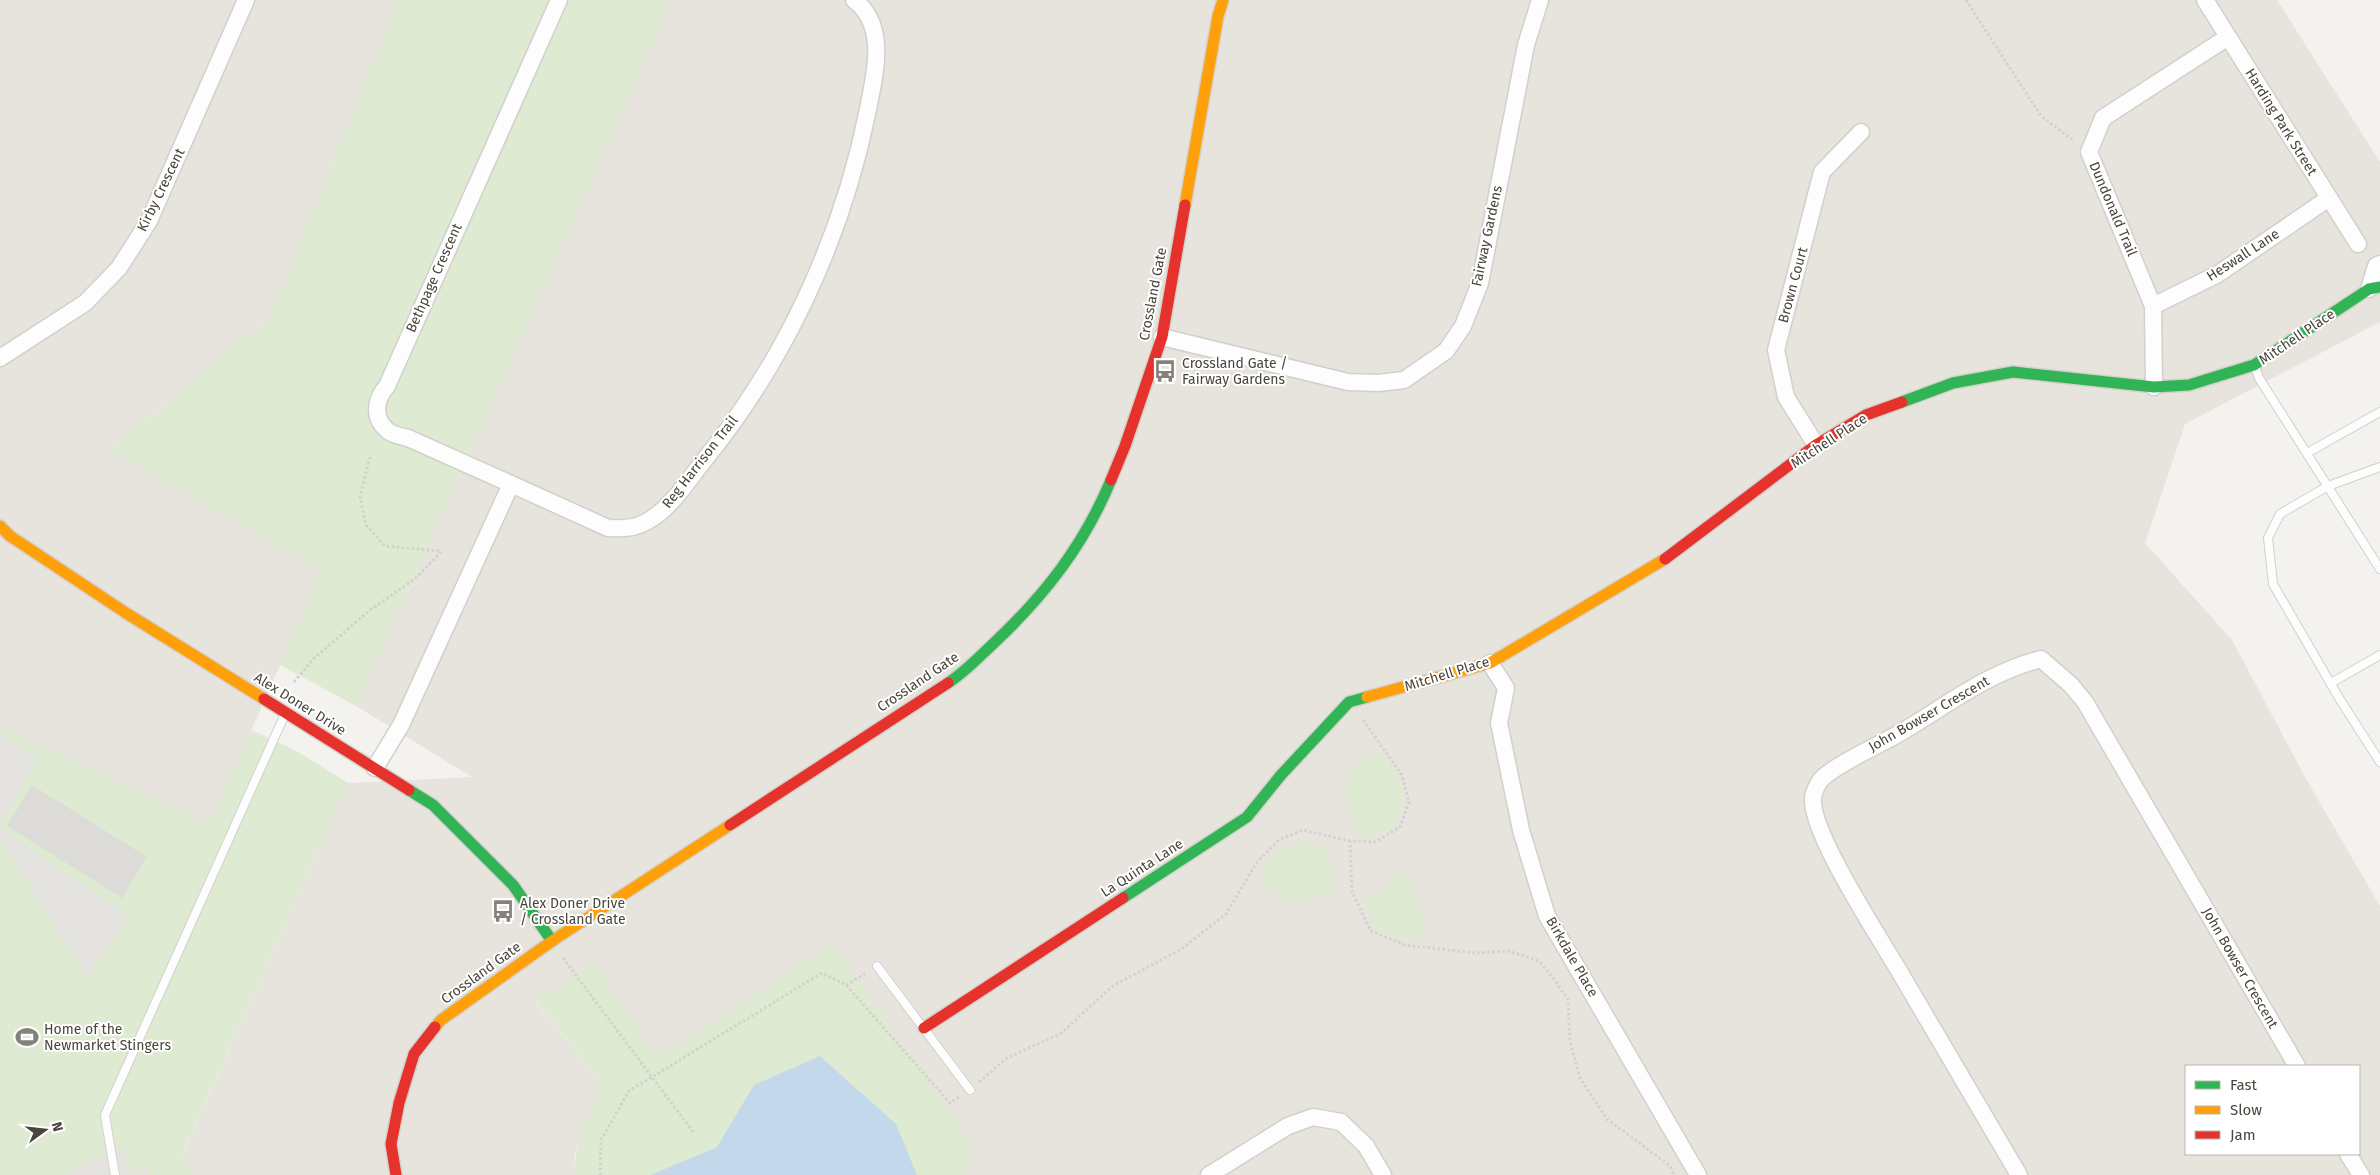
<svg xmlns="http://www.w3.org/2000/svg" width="2380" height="1175" font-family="'Fira Sans',sans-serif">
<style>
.residential{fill:#e6e4dd;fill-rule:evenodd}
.green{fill:#dfead2}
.parking{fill:#e5e3e0}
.water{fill:#c4d8ec}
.building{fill:#dddbd7}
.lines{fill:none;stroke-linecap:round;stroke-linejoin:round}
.lane-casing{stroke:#d1d0cc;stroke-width:10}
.street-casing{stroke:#d1d0cc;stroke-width:19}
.fast-casing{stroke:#d3d1c8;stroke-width:14}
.slow-casing{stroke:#d3d1c8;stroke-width:14}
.jam-casing{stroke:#d3d1c8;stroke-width:14}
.path{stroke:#d3d2cd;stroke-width:3;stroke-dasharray:2.5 2.5;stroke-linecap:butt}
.lane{stroke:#fdfdfd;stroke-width:8}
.street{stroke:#fdfdfd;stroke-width:16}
.fast{stroke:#30b455;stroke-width:11}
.slow{stroke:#ff9f0a;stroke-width:11}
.jam{stroke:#e5322d;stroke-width:11}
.labels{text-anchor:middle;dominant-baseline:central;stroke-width:4;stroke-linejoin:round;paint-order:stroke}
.street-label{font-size:14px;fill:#49453b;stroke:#fff}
.poi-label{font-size:14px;fill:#49453b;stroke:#fff;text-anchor:start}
</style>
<rect width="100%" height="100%" fill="#f3f2ef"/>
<!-- residential -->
<g class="residential">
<polygon points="0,0 398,0 271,316 110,450 322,571 209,825 0,726"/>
<path d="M672,0H2277L2380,162V322L2185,424L2145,543L2232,640L2305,777L2380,906V1175H966L974,1148L743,1005L656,1056L592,964L536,1003L602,1082V1095L587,1117L575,1154L574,1175H192L181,1158L348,783L472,777L356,706ZM2186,1066H2359V1154H2186Z"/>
</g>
<!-- green -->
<g class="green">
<polygon points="398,0 672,0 356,706 280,665 322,571 110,450 271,316"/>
<polygon points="0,726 209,824 251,730 293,749 348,783 181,1157 192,1175 0,1175"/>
<path d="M1380,751C1386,758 1394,765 1398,773C1413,801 1399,829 1370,839L1356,830L1348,812L1345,788L1354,766Z"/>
<path d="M1308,841L1325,848L1334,888C1305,905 1290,909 1262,886C1262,881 1262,872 1265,866C1273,851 1292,843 1308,841Z"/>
<path d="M1401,868C1422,897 1425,906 1420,942C1388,937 1372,931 1364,898C1381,892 1394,885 1401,868Z"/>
<path d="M832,942L974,1148L966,1175H574C575,1155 579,1136 587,1117C594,1103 601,1099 602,1082L536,1002L592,963L656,1056L743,1005Z"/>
</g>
<!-- parking -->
<g class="parking">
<polygon points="0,734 37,761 0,825"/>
<polygon points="0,829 129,916 87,979 0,837"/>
<polygon points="120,1148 134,1173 146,1166 149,1175 65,1175"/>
</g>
<!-- water -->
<polygon class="water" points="820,1056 896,1124 917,1175 651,1175 717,1147 754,1085"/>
<!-- building -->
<polygon class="building" points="32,785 147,857 122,898 7,826"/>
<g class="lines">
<defs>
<g id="lane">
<polyline points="2255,367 2259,378 2380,569"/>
<polyline points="2307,453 2380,412"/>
<polyline points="2380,467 2328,486 2280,514 2268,538 2273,584 2339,698 2380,762"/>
<polyline points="2331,683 2380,655"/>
<polyline points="877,966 970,1090"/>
<polyline points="115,1175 105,1115 285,714"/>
</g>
<g id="street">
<polyline points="2205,0 2358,244"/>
<polyline points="2369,289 2376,266 2380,264"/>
<polyline points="2153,306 2218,274 2329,198"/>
<polyline points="1162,337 1348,382 1378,383 1404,380 1446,351 1463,326 1480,283 1526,45 1540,0"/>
<polyline points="0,358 85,303 119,268 149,221 246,0"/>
<polyline points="2154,387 2153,306 2089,152 2103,118 2228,37"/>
<polyline points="1816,445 1786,397 1776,350 1822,172 1861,132"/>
<path d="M511,484L408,438C401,436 391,435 386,429C372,417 376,398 387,386L559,0"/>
<polyline points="1490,663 1506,688 1499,723 1521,830 1547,916 1698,1175"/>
<path d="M375,768L401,725L511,484L608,528C624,529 638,528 651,519C672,506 687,482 702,463C784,363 841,241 867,114C874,78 889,26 854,0"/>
<polyline points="2348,1154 2361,1175"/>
<polyline points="1209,1175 1288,1126 1313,1117 1341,1122 1366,1146 1383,1175"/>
<path d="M2019,1175C1980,1109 1941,1042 1902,976C1882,941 1810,833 1813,798C1813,794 1817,785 1820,781C1830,767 1881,744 1898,734C1945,707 1986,673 2041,659L2071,685L2085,702L2297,1066"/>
</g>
<g id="fast">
<polyline points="1902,402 1953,383 2013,372 2154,387 2189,385 2254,365 2369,289 2380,287"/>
<path d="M948,683C965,672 979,657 994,643C1045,595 1084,545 1111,480"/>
<polyline points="409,790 433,805 513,885 552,941"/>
<polyline points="1123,898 1247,817 1281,775 1349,702 1367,697"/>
</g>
<g id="slow">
<polyline points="1185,205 1218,16 1223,0"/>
<polyline points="0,526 10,536 126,613 264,699"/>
<polyline points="1367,697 1490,663 1665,559"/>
<polyline points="435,1027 441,1020 552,941 730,825"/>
</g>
<g id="jam">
<polyline points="1111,480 1125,446 1162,337 1185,205"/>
<polyline points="1665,559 1816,445 1866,415 1902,402"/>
<polyline points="264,699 409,790"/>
<polyline points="730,825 948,683"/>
<polyline points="924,1028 1123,898"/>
<polyline points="396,1175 391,1144 399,1103 414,1054 435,1027"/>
</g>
</defs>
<!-- lane casing -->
<use href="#lane" class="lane-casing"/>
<!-- street casing -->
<use href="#street" class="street-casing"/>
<!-- fast casing -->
<use href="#fast" class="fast-casing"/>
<!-- slow casing -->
<use href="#slow" class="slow-casing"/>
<!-- jam casing -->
<use href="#jam" class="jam-casing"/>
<!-- path -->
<g class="path">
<polyline points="1966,0 2041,116 2074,141"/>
<polyline points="370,457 360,497 366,525 385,546 441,551"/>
<polyline points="294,682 313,659 370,610 415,579 442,551"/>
<polyline points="1363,720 1402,775 1409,802 1400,827 1375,842 1350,841 1352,892 1371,931 1405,945 1475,953 1508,951 1539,961 1555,980 1568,1000 1570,1041 1580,1078 1607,1119 1670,1166 1674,1175"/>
<polyline points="563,958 693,1132"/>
<polyline points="846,985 866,973"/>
<polyline points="979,1082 1007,1058 1060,1034 1114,985 1180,950 1226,914 1257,862 1279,840 1303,830 1350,841"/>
<polyline points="600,1175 601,1140 629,1091 822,973 846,985 950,1103 960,1096"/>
</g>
<!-- lane -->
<use href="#lane" class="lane"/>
<!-- street -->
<use href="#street" class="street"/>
<!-- fast -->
<use href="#fast" class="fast"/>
<!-- slow -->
<use href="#slow" class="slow"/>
<!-- jam -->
<use href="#jam" class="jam"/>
</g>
<!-- icons -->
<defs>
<symbol id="bus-bare" viewBox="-9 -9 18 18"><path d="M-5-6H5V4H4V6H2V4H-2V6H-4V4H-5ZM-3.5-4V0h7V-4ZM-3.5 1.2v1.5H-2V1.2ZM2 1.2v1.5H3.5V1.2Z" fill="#84827a" stroke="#fff" stroke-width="2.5" paint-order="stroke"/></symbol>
<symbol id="stadium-bare" viewBox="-9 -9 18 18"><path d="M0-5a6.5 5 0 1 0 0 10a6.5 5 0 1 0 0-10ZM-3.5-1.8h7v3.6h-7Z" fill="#84827a" stroke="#fff" stroke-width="2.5" paint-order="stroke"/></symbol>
</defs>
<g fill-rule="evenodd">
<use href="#bus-bare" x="1149" y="355" width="32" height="32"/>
<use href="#bus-bare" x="487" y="895" width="32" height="32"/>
<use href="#stadium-bare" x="11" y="1021" width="32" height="32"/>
</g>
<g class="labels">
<!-- street labels -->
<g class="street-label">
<text transform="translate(2281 122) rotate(58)">Harding Park Street</text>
<text transform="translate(161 190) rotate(-64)">Kirby Crescent</text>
<text transform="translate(2113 209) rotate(67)">Dundonald Trail</text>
<text transform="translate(1487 236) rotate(-78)">Fairway Gardens</text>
<text transform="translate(2243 255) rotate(-33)">Heswall Lane</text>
<text transform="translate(434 278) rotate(-66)">Bethpage Crescent</text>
<text transform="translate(1793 285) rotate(-75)">Brown Court</text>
<text transform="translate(1153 294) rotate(-79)">Crossland Gate</text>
<text transform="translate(2297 337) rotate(-34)">Mitchell Place</text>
<text transform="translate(1829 441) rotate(-33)">Mitchell Place</text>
<text transform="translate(700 462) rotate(-52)">Reg Harrison Trail</text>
<text transform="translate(1447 674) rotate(-17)">Mitchell Place</text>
<text transform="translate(918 682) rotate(-34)">Crossland Gate</text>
<text transform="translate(300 704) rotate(32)">Alex Doner Drive</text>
<text transform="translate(1929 714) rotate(-30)">John Bowser Crescent</text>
<text transform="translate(1142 868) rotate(-33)">La Quinta Lane</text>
<text transform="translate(1572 957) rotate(60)">Birkdale Place</text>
<text transform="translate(2240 968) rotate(60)">John Bowser Crescent</text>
<text transform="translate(481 973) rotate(-36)">Crossland Gate</text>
</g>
<!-- poi labels -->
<g class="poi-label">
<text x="1182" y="363">Crossland Gate /<tspan x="1182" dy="16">Fairway Gardens</tspan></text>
<text x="520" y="903">Alex Doner Drive<tspan x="520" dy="16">/ Crossland Gate</tspan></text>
<text x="44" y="1029">Home of the<tspan x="44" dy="16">Newmarket Stingers</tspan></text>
</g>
</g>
<!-- legend -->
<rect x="2185" y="1065" width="175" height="90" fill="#ffffff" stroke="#b6b5b1"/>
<rect x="2195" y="1081" width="25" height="8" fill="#30b455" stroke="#b6b5b1"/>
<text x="2230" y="1090" font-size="15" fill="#49453b">Fast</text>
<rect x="2195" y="1106" width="25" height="8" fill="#ff9f0a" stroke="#b6b5b1"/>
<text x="2230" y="1115" font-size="15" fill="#49453b">Slow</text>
<rect x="2195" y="1131" width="25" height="8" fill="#e5322d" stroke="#b6b5b1"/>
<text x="2230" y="1140" font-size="15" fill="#49453b">Jam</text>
<!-- north arrow -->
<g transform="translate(45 1130) rotate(75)" stroke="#ffffff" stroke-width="4" paint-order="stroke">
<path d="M0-4L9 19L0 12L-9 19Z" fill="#49453b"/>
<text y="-8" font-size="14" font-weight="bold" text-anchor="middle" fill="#49453b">N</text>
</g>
</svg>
